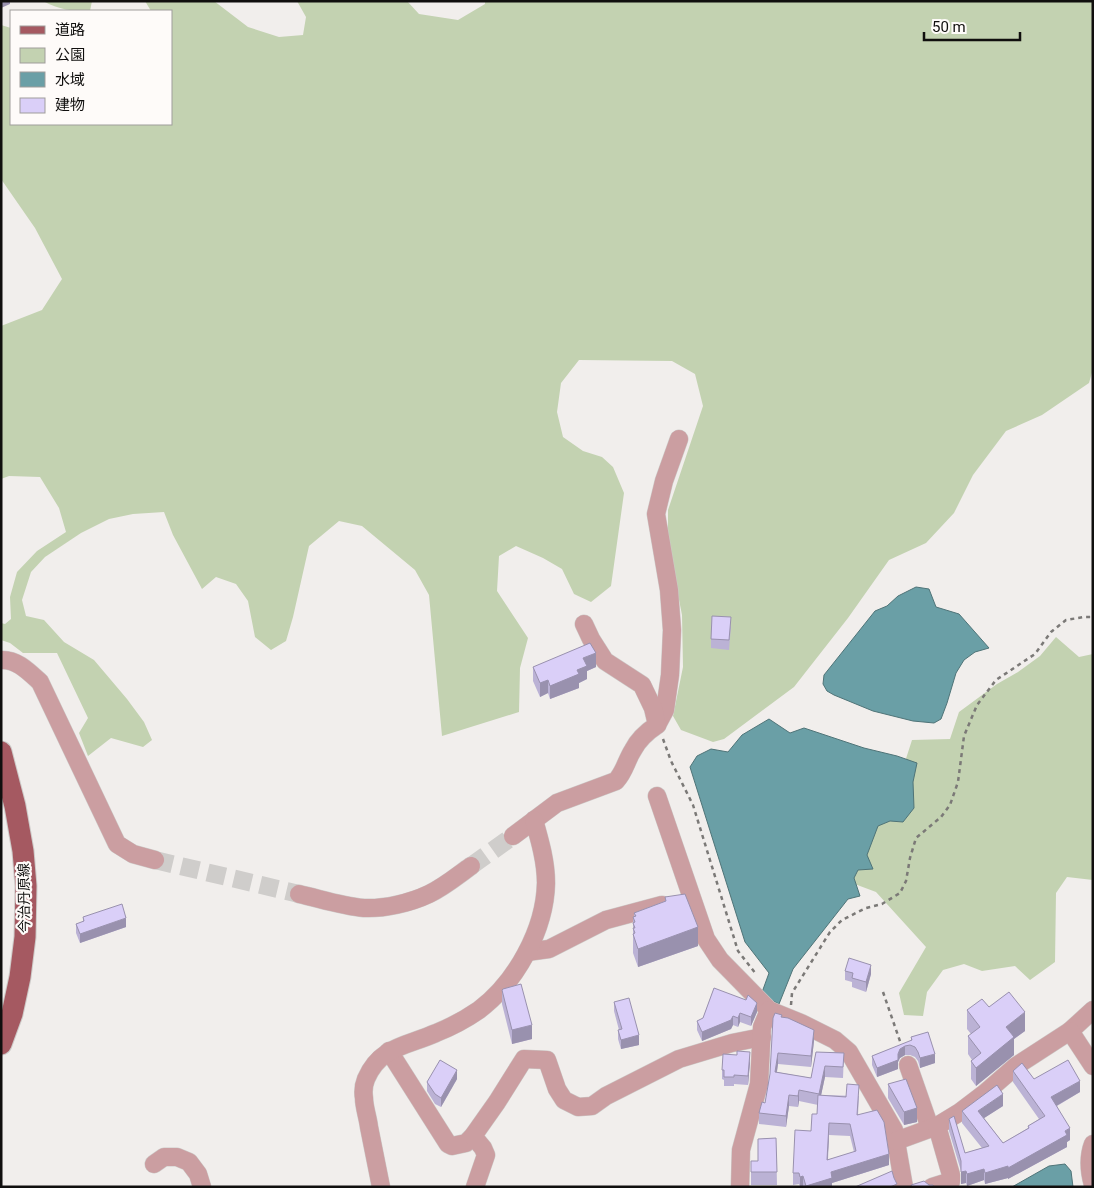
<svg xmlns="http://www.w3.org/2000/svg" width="1094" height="1188" font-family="Roboto,'Noto Sans JP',sans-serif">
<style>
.green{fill:#c3d2b1}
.water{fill:#6a9fa6;stroke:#4f7478}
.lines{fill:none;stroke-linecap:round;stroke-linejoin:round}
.minor-tunnel{stroke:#cfcdcb;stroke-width:18;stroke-dasharray:18 9;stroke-linecap:butt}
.minor-casing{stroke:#cdcac8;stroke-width:19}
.major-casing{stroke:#cdcac8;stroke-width:23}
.path{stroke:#7b7977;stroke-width:2.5;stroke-dasharray:4 4;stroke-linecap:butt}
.minor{stroke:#cb9ea1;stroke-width:18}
.major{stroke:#a55961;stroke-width:21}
.wall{fill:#bbb2d5;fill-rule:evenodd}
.shaded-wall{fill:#9991ae}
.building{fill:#dacff8;stroke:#9991ae;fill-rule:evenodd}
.labels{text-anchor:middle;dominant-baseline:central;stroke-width:4.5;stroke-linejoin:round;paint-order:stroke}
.street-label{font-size:14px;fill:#100f0e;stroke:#fefbf9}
</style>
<rect width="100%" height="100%" fill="#f1eeec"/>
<!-- green -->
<g class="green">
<path d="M43,1H92L90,11C72,11 59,10 43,1Z"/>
<polygon points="145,1 214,1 248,27 279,37 303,35 306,17 297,1 407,1 419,14 458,20 485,4 485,1 1093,1 1093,369 1089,383 1042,415 1006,431 973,475 954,513 926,543 889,560 848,618 794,687 724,739 713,742 681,730 673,716 683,667 682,615 668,544 668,510 703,406 695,374 672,361 579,360 561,383 557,412 563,437 583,451 602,457 613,467 624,493 611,586 591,602 574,594 562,569 543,558 516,546 499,556 497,591 528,638 520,668 519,712 442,736 429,595 415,570 362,526 339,521 309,546 293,617 286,641 271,650 255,637 248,601 236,584 216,577 202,589 173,535 164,512 133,514 109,519 81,533 45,557 31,572 22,600 26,616 44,620 64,642 94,660 127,699 144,722 152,740 143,747 111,738 88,756 79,733 88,718 57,653 23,653 10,643 1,640 1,623 5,624 11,619 10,597 17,572 37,551 66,532 59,508 40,477 9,476 1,479 1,326 42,310 62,279 35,228 1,179 1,25 11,28 11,124 171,124 171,11 151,11"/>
<polygon points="1056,637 1079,657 1093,654 1093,880 1067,877 1056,893 1055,962 1030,980 1015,966 982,971 964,964 943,970 927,992 923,1016 904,1015 899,993 926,947 876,892 844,880 903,768 912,740 950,739 959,712 997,684 1018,672 1040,656"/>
</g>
<!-- water -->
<g class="water">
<polygon points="916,587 929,589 936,607 959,614 989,648 975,652 964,660 956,673 947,703 941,719 934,723 913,721 873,711 834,695 827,691 823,684 824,675 875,611 887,606 898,596"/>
<polygon points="769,719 790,733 804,728 864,748 897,756 917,763 913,782 914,808 903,822 890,821 878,826 867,855 873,869 858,870 854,878 860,896 848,899 793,969 779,1004 761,995 769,973 745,942 690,767 697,756 711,749 728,752 742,735"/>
<polygon points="1065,1164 1071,1171 1073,1187 1012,1187 1049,1166"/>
</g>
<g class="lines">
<!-- minor-tunnel -->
<g class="minor-tunnel">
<polyline points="155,860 299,894"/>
<polyline points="471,866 513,836"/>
</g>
<defs>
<g id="minor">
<path d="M1,660C17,659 29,672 40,682L117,844L133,854L155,860"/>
<polyline points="657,725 665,710 670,675 672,630 669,590 656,514 664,481 679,439"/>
<polyline points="657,796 706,939 720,960 769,1010 801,1023 835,1040 849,1052 894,1130 904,1187"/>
<path d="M513,836L557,803L616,781C625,771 626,761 633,750C638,740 648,731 657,725L653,708L642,685L605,661L591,639L584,624"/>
<path d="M299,894C321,899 342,906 364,908C384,909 410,903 429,894C444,887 457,876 471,866"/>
<polyline points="527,952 549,949 606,920 662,905"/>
<polyline points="1070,1031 1093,1010"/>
<polyline points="389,1051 448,1144 452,1146 466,1143 473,1136 497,1102 524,1059 547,1060 557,1089 564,1100 578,1107 592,1106 606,1096 679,1059 732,1043 762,1037"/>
<polyline points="908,1065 930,1128"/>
<polyline points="473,1136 483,1148 486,1155 475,1187"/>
<polyline points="896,1141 937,1126 960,1112 985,1093 1016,1066 1070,1031 1093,1066"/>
<path d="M1093,1144C1088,1157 1089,1171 1093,1185"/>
<polyline points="154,1164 164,1157 177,1157 189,1162 198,1174 202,1187"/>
<path d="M381,1187C377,1167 373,1147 369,1127C368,1118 364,1107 364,1098C363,1092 364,1084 366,1079C380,1046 407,1046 436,1033C451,1027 466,1019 479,1010C516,982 545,930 546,883C546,862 540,841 534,820"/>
<polyline points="740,1187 741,1150 759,1084 762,1027 769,1010"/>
<polyline points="932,1187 951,1181 951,1175 937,1126"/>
</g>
<polyline id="major" points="1,752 15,806 23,851 26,886 25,937 20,977 12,1014 1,1044"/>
</defs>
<!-- minor casing -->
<use href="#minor" class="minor-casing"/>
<!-- major casing -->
<use href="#major" class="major-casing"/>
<!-- path -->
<g class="path">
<polyline points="663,739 671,761 693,805 738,951 756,974"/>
<polyline points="883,992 902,1047"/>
<polyline points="791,1005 792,993 830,932 842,920 866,908 882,904 900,893 906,881 910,858 916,838 941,817 950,805 958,782 964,736 977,705 996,680 1035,654 1051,632 1066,620 1084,617 1093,617"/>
</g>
<!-- minor -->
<use href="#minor" class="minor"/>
<!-- major -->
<use href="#major" class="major"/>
</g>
<!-- wall -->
<g class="wall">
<polygon points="731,626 729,650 711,648 711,639"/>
<polygon points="533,667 596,667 587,671 587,679 579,683 579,688 550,699 548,693 540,697 533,681"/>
<polygon points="665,897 698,946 638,967 633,953 633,917 634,917 634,913 665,901"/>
<polygon points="83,917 126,927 80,943 76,933 76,924 83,922"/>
<polygon points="845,971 871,974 866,992 852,987 852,982 845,980"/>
<polygon points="714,988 757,1012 751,1026 740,1022 738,1027 733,1025 731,1029 702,1041 697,1030 697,1021 703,1018"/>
<polygon points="502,990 532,1039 512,1044 502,1004"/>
<polygon points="614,1002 639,1045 621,1049 618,1039 618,1030 619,1030 614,1011"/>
<polygon points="989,1007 1025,1031 1014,1039 1014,1055 976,1086 971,1079 971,1061 972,1060 968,1054 968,1036 971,1034 967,1029 967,1010"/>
<path d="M782,1017L814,1041L811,1067L778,1064L777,1072L811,1078L816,1052L844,1053L843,1078L825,1077L821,1095L859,1096L858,1115L889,1165L832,1183V1187H800L799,1184L793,1185V1173L811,1131L817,1114L818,1105L799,1101L798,1107L789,1106L786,1127L759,1124V1113L765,1103ZM829,1135L850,1136L854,1152L828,1160Z"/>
<polygon points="1093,1031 1093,1046 1092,1044 1092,1032"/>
<polygon points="911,1037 935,1063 920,1068 918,1061 915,1057 910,1055 905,1055 900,1058 898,1062 898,1069 877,1077 872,1065 872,1056 911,1041"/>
<polygon points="750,1062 748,1085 734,1084 734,1086 724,1086 724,1080 722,1079 722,1070"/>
<polygon points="1013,1071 1034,1079 1080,1092 1057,1106 1070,1140 1067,1142 1067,1147 1008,1179 1008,1178 985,1184 984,1180 967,1186 966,1183 961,1184 961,1171 949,1131 949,1119 965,1153 982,1148 962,1123 962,1111 1003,1106 984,1118 1003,1143 1028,1128 1028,1126 1039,1119 1013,1082"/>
<polygon points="457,1079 441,1107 435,1104 427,1091 427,1082"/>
<polygon points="888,1084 917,1122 904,1125 888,1098"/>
<polygon points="776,1138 777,1185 751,1185 751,1161 758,1161 758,1139"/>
</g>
<!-- shaded-wall -->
<g class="shaded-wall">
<polygon points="1,1 10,1 10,4 1,8"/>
<polygon points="596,653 596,667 587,671 587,679 579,683 579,688 550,699 550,686 583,658"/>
<polygon points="548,680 548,693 540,697 540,683"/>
<polygon points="126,918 126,927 80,943 80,934"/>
<polygon points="698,927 698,946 638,967 638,949"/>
<polygon points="871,965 871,974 866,992 866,982"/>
<polygon points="757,1003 757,1012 751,1026 751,1017"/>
<polygon points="1025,1012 1025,1031 1014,1039 1014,1055 976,1086 976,1068 1006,1027"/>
<polygon points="740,1013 740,1022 738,1027 738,1018"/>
<polygon points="733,1016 733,1025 731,1029 702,1041 702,1032"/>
<polygon points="532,1025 532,1039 512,1044 512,1030"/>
<polygon points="814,1030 814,1041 811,1067 811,1056"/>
<polygon points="639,1035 639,1045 621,1049 621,1040"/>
<polygon points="905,1046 905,1055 900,1058 898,1062 898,1069 877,1077 877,1068 898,1054 900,1049"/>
<polygon points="750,1052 750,1062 748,1085 748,1076"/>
<polygon points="778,1053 778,1064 775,1083 775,1072"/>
<polygon points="935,1054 935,1063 920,1068 920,1058"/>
<polygon points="825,1066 825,1077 819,1105 819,1094"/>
<polygon points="457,1070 457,1079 441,1107 441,1098"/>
<polygon points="1080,1081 1080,1092 1051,1109 1051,1097"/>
<polygon points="799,1090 799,1101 798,1107 798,1096"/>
<polygon points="1003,1094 1003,1106 978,1122 978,1111"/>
<polygon points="789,1095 789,1106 786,1127 786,1116"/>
<polygon points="917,1108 917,1122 904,1125 904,1112"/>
<polygon points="829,1123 829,1135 827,1172 827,1160"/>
<polygon points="1070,1128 1070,1140 1067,1142 1067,1147 1008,1179 1008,1168"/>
<polygon points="889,1154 889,1165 832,1183 832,1187 806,1187 806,1186 831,1172"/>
<polygon points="1008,1166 1008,1178 985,1184 985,1173"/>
<polygon points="984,1169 984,1180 967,1186 967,1174"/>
<polygon points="966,1171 966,1183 961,1184 961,1172"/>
<polygon points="803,1176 803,1187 800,1187 800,1177"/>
</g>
<!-- building -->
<g class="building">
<polygon points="712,616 731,617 729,640 711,639"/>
<polygon points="590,643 596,653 583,658 587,666 577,670 579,674 550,686 548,680 540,683 533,667"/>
<polygon points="685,894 698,927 638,949 633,934 635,933 633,928 635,928 633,923 635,922 633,917 636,916 634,913 666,901 665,897"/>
<polygon points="122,904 126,918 80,934 76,924 84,921 83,917"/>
<polygon points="849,958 871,965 866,982 852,978 853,973 845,971"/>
<polygon points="521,984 532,1025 512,1030 502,990 503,989"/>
<polygon points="714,988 746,1000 748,995 757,1003 751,1017 740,1013 738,1018 733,1016 731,1020 702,1032 697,1021 703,1018"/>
<polygon points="1009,992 1025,1012 1006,1027 1014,1037 976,1068 971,1061 981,1053 968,1036 980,1027 967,1010 982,999 989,1007"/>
<polygon points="629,998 639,1035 621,1040 618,1030 622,1029 614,1002"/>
<polygon points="775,1013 782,1015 781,1017 788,1018 814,1030 811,1056 778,1053 775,1072 811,1078 816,1052 844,1053 843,1067 825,1066 819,1094 799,1090 798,1096 789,1095 786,1116 759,1113 762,1102 765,1103 770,1074 773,1018"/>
<polygon points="928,1032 935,1054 920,1058 918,1052 915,1047 910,1045 905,1046 900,1049 898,1054 898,1060 877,1068 872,1056 912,1040 911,1037"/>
<polygon points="737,1051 750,1052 748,1076 734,1075 734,1077 724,1077 724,1070 722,1070 723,1054 737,1055"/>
<polygon points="440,1060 457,1070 441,1098 435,1094 427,1082"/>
<polygon points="1068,1060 1080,1081 1051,1097 1070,1128 1065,1131 1067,1135 1008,1168 1008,1166 985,1173 984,1169 967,1174 966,1171 961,1172 961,1161 949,1119 954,1116 965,1153 989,1146 962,1111 997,1085 1003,1094 978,1111 1003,1143 1029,1128 1028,1126 1045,1116 1013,1071 1022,1063 1034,1079"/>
<polygon points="906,1079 917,1108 904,1112 888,1084"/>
<path d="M847,1084L859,1085L857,1115L877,1110L884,1122L889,1154L831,1172L832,1178L806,1186L803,1176L800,1177L799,1173H793L795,1130L811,1131L812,1114H817L818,1095L846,1097ZM829,1123L850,1124L856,1151L827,1160Z"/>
<polygon points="776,1138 777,1172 751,1172 751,1161 758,1161 758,1139"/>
<polygon points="892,1171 894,1178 897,1184 890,1187 855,1187"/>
<polygon points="924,1181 929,1185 933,1185 934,1187 912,1187 911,1185"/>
</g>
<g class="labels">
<!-- street labels -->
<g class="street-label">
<text transform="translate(24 898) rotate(-91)">今治丹原線</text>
</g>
</g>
<!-- border -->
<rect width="1094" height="1188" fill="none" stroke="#100f0e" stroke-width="5"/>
<!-- legend -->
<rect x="10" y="10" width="162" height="115" fill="#fefbf9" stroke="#9f9d9b"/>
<rect x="20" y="26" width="25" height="8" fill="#a55961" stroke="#9f9d9b"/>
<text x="55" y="35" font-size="15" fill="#100f0e">道路</text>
<rect x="20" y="48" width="25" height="15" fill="#c3d2b1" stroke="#9f9d9b"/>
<text x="55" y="60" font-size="15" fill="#100f0e">公園</text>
<rect x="20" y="72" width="25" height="15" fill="#6a9fa6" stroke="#9f9d9b"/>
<text x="55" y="85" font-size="15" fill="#100f0e">水域</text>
<rect x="20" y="98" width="25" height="15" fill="#dacff8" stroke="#9f9d9b"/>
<text x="55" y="110" font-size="15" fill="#100f0e">建物</text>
<!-- scale -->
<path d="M924 32v8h96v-8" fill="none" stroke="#100f0e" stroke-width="2.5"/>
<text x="932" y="32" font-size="15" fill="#100f0e" stroke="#fefbf9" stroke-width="4" paint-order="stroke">50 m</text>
</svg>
